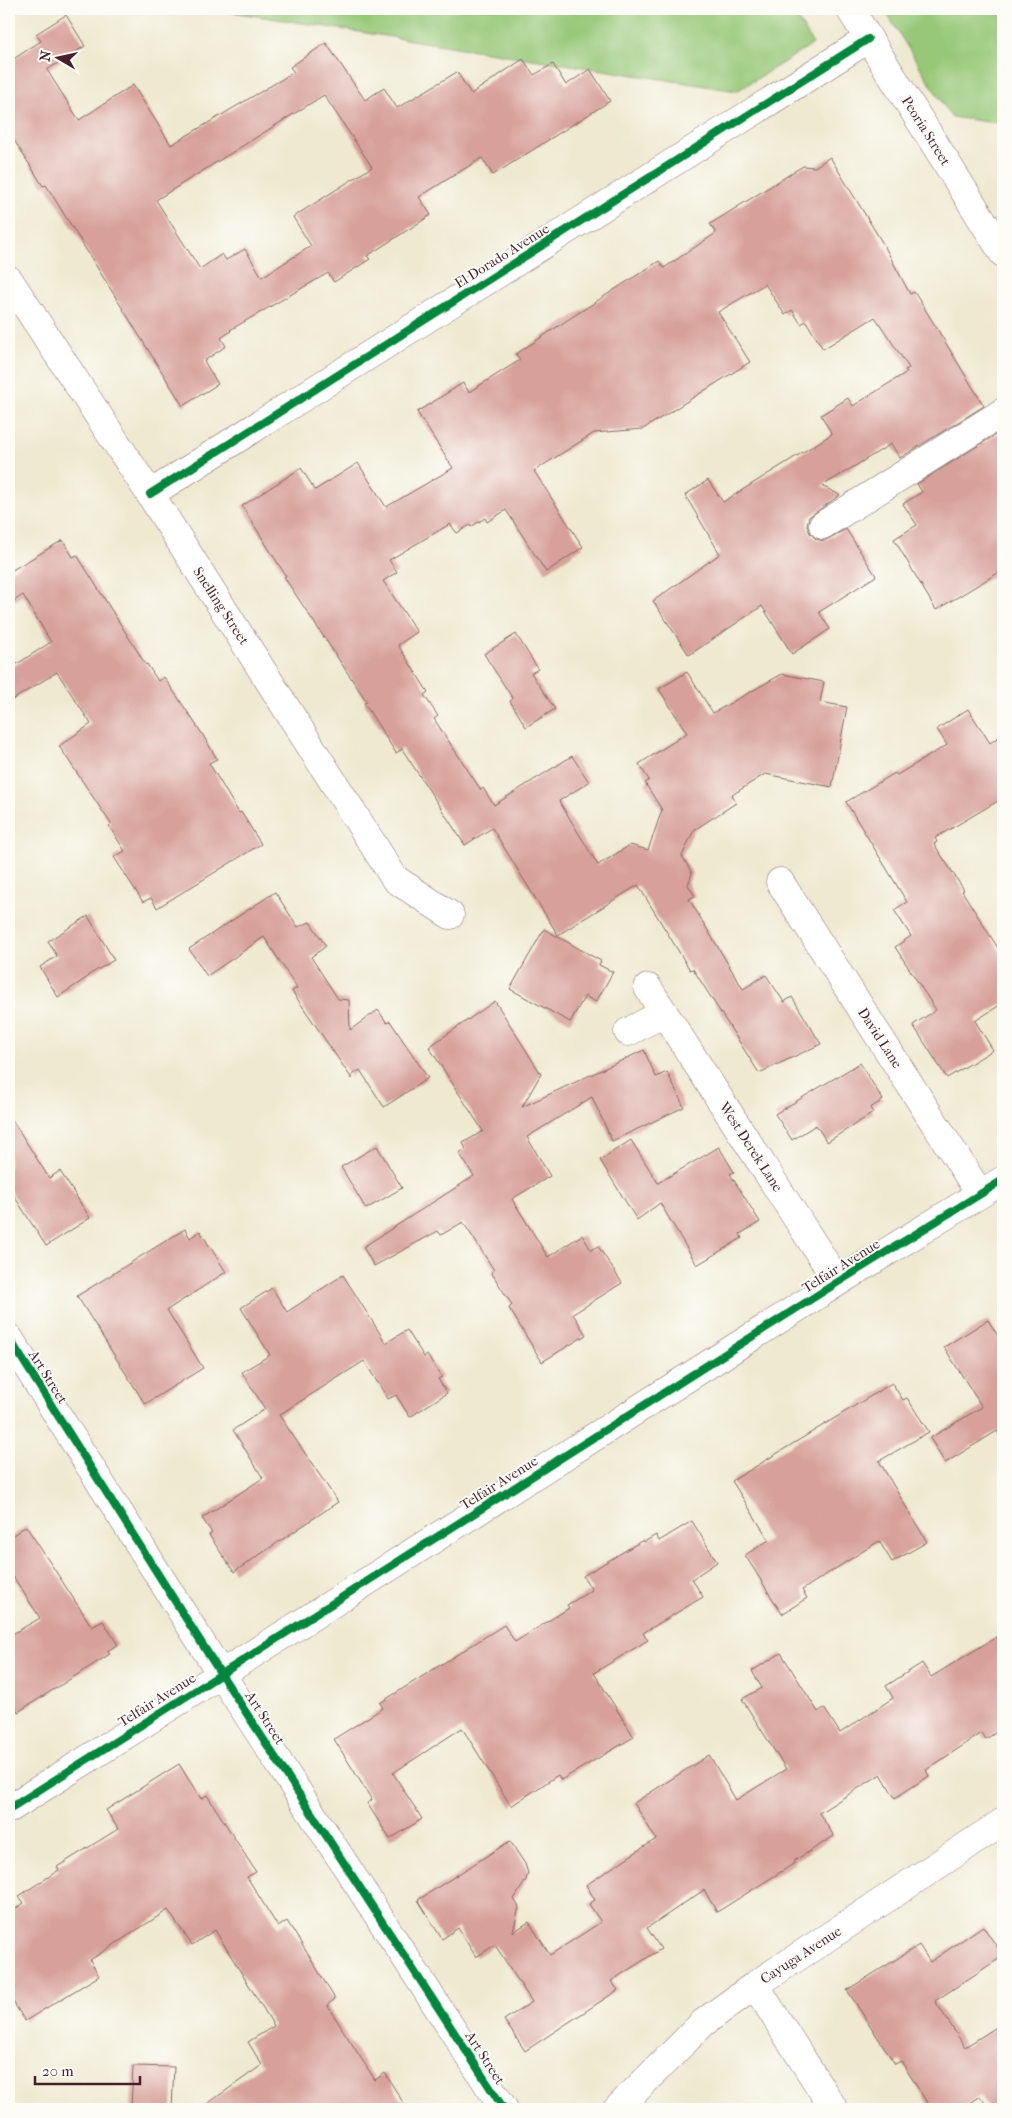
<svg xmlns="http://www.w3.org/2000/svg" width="1012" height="2118" font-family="'IM FELL French Canon',serif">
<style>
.green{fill:#97c878;stroke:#707452}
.building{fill:#d7a09a;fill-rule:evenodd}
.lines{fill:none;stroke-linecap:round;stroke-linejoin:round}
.minor-casing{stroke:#836665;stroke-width:29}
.minor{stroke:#fff;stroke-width:28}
.cycleway-casing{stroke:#fdfcf7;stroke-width:11}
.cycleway{stroke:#00873e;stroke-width:8}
.labels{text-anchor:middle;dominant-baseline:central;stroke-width:4;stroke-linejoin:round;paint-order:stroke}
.street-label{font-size:14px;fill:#4a1f2b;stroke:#fdfcf7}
</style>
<rect width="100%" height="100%" fill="#fdfcf7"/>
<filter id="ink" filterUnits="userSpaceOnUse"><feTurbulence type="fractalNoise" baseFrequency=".02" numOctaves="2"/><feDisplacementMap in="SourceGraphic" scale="10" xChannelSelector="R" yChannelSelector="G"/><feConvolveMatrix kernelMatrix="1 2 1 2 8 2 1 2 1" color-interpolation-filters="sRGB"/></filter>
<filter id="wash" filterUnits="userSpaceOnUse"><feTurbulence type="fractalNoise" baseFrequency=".0096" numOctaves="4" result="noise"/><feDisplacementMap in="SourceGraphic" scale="20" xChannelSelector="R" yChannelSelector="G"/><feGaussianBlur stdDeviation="1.12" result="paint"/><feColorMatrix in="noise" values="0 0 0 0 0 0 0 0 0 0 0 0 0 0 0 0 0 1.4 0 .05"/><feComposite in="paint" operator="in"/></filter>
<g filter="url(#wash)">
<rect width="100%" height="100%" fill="#eee9d0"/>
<!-- green -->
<g class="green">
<polygon points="212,9 792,9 813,44 737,91"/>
<polygon points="884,9 1003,9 1003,124 951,117"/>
</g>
<g id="blocks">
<!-- building -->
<g class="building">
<path d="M66,15L85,46L47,70L79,120L133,85L171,145L294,72L290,67L326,43L365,100L384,88L397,108L457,72L471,94L523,59L534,75L553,64L566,85L590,69L610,101L493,175L482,158L419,197L431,215L367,256L370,259L334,282L328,273L230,330L231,331L221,338L226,346L204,361L218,384L183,406L46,185L43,186L9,132V62L41,41L36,34ZM324,95L372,167L293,217L311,246L262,277L245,249L226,260L222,254L200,269L156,200Z"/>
<polygon points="830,157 885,247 910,294 914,292 925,309 984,406 900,458 891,444 822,486 840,495 809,517 807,525 810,533 816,539 824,541 846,529 876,576 819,612 830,629 792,654 762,606 689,655 653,601 720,554 685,495 708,480 723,502 832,434 821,415 848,398 853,406 907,372 905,370 909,368 875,317 823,349 806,321 801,324 792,310 785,315 765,284 718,312 750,362 643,429 594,433 534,471 583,547 546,572 506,510 487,522 485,518 471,527 470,525 457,533 450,524 389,560 397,572 383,581 417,632 398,645 428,692 424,695 438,716 434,719 481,790 483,788 494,805 572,756 589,782 559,801 598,865 630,845 648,850 662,810 645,783 649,780 639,764 687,733 659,689 687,672 713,713 782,674 824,682 820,702 847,707 832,787 765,774 732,795 736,803 694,830 682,856 692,873 688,885 695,896 689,899 743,989 766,975 784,1002 792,997 821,1044 759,1073 693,969 690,970 638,885 558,935 492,828 465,845 402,749 396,753 364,703 367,702 284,577 286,576 242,506 301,468 315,490 358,463 386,507 453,468 417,412 463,383 469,392 520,360 516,354 569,319 659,261 664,268 716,233 710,224 803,166 815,167"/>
<polygon points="1000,432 1003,438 1003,570 936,610 894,539 917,525 903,504 922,492 917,484"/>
<polygon points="63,540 73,557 77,555 146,665 147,664 158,681 164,677 201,732 217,759 209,763 239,813 241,812 261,844 157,908 151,898 143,902 114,857 125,851 109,826 111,824 59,746 91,724 57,672 9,702 9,669 51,642 23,595 9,604 9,572"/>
<polygon points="516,634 538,669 531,673 555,709 526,727 510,701 513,699 484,654"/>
<polygon points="968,709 990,743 1003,734 1003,798 935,838 937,842 934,844 964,890 962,891 1003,956 1003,1003 975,1021 993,1050 947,1078 913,1025 936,1010 895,947 911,936 894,910 907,902 846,802 895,773 897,775 947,745 937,729"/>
<polygon points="275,892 298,927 310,922 326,946 311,957 338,999 349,1000 350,1030 378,1010 387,1023 390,1021 428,1078 384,1107 360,1070 352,1075 352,1079 292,991 297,988 264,937 207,976 189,949"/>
<polygon points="88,916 114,960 87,976 88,977 58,997 40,967 57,956 48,941"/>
<polygon points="544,929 601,961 599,965 613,972 596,1002 585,996 570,1022 510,989"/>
<polygon points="495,1001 541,1074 522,1107 644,1050 656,1077 667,1072 684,1107 612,1141 592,1097 527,1137 550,1176 512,1199 548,1257 582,1235 591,1250 598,1246 622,1283 573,1314 586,1335 542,1362 509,1308 512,1305 491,1272 494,1270 463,1222 441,1235 438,1231 374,1266 363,1247 474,1176 459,1153 466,1149 463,1143 483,1131 429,1047"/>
<polygon points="860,1063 883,1100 870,1108 873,1113 827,1142 816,1125 792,1140 775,1114"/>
<polygon points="9,1115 49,1178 60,1171 90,1218 46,1246 9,1188"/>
<polygon points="631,1140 658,1183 719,1147 734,1172 730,1174 760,1222 740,1234 742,1238 697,1265 660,1203 637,1220 600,1160"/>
<polygon points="377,1146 402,1188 366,1209 341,1167"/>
<polygon points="185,1229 190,1238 200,1231 226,1272 167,1310 203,1368 145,1404 77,1296"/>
<polygon points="343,1275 386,1343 407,1330 424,1357 427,1355 442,1377 438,1379 447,1393 410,1417 396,1395 388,1399 364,1361 279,1415 338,1502 234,1572 209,1535 212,1533 202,1518 263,1478 233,1430 265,1409 242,1372 270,1355 241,1308 272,1288 287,1312"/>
<polygon points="988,1320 1003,1344 1003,1441 997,1431 945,1463 930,1438 982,1407 944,1347"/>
<polygon points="892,1383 903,1400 907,1398 929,1432 879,1461 927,1542 892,1562 879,1541 802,1590 807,1598 782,1614 745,1555 769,1540 732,1481"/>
<polygon points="692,1521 717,1562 692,1579 703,1597 643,1633 648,1640 594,1673 634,1737 561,1780 558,1775 511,1806 462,1728 393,1773 422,1819 390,1839 367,1803 372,1800 334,1739 383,1708 380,1703 504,1625 515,1642 569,1608 567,1605 592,1590 583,1576 643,1540 644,1542 656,1535 659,1541"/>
<polygon points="26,1526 92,1627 103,1621 118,1645 107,1651 110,1654 18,1712 9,1696 9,1636 40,1618 9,1570 9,1538"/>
<polygon points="1003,1633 1003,1728 986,1739 982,1733 926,1770 929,1776 895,1798 881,1774 819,1813 834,1836 794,1861 795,1863 717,1912 704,1890 647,1928 661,1949 611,1981 618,1990 525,2051 504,2020 532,2002 495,1945 476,1957 458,1928 442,1939 418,1900 510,1841 525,1864 528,1873 526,1880 514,1899 519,1907 513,1932 529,1922 550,1955 601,1922 589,1904 595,1900 586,1885 656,1839 634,1803 709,1755 736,1800 786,1769 742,1699 762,1688 752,1671 781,1653 818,1712 824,1708 840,1733 893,1698 886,1686 922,1663 931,1677"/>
<polygon points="179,1764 201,1799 207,1795 256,1872 247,1877 278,1927 287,1921 311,1959 335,1999 327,2005 375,2080 385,2073 407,2109 200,2109 262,2065 248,2042 274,2026 215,1930 192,1945 168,1910 90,1960 99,1976 25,2021 9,1995 9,1913 24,1903 19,1896 59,1870 57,1867 118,1829 106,1810"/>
<polygon points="983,1926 1003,1956 935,2001 965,2047 1003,2023 1003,2109 989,2109 980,2096 960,2109 931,2109 901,2061 895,2064 847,1990 919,1945 930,1962"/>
<polygon points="133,2066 174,2067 172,2109 131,2109"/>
</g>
</g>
</g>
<g filter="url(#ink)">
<use href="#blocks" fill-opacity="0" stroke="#836665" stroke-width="1"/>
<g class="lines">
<defs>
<g id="minor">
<polyline points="850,9 1003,253"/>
<polyline points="9,280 150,494 395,879 450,915"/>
<polyline points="150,494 868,39"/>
<polyline points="823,525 1003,412"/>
<polyline points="780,882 980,1194"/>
<polyline points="648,988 838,1282"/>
<polyline points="628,1032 664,1013"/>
<polyline points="9,1338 221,1674 504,2109"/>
<polyline points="9,1809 838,1282 1003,1180"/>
<polyline points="755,1985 834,2109"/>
<polyline points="617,2109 703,2023 755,1985 1003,1822"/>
</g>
</defs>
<!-- minor casing -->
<use href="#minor" class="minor-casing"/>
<!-- minor -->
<use href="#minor" class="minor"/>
<defs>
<g id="cycleway">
<polyline points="150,494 868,39"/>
<polyline points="9,1338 221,1674 504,2109"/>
<polyline points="9,1809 838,1282 1003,1180"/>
</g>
</defs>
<!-- cycleway casing -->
<use href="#cycleway" class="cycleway-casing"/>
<!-- cycleway -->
<use href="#cycleway" class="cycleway"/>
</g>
</g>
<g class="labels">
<!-- street labels -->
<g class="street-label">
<text transform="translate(926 131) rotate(58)">Peoria Street</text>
<text transform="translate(502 256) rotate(-32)">El Dorado Avenue</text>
<text transform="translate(221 606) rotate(57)">Snelling Street</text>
<text transform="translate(880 1038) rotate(57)">David Lane</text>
<text transform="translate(751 1147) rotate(57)">West Derek Lane</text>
<text transform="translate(841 1266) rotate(-32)">Telfair Avenue</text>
<text transform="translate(48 1377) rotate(58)">Art Street</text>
<text transform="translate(499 1483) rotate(-32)">Telfair Avenue</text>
<text transform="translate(157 1700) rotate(-32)">Telfair Avenue</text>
<text transform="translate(265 1718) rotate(57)">Art Street</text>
<text transform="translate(801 1955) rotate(-33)">Cayuga Avenue</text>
<text transform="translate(485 2058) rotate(57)">Art Street</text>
</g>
</g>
<!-- margin -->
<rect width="1012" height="2118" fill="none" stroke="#fdfcf7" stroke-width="30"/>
<!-- north arrow -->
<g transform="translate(58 58) rotate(279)" stroke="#fdfcf7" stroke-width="4" paint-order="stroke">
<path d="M0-4L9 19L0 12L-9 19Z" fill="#4a1f2b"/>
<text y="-8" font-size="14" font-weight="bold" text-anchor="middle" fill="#4a1f2b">N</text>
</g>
<!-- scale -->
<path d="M35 2076v8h105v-8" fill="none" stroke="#4a1f2b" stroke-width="2.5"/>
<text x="42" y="2076" font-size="15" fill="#4a1f2b" stroke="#fdfcf7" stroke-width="4" paint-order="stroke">20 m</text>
</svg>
